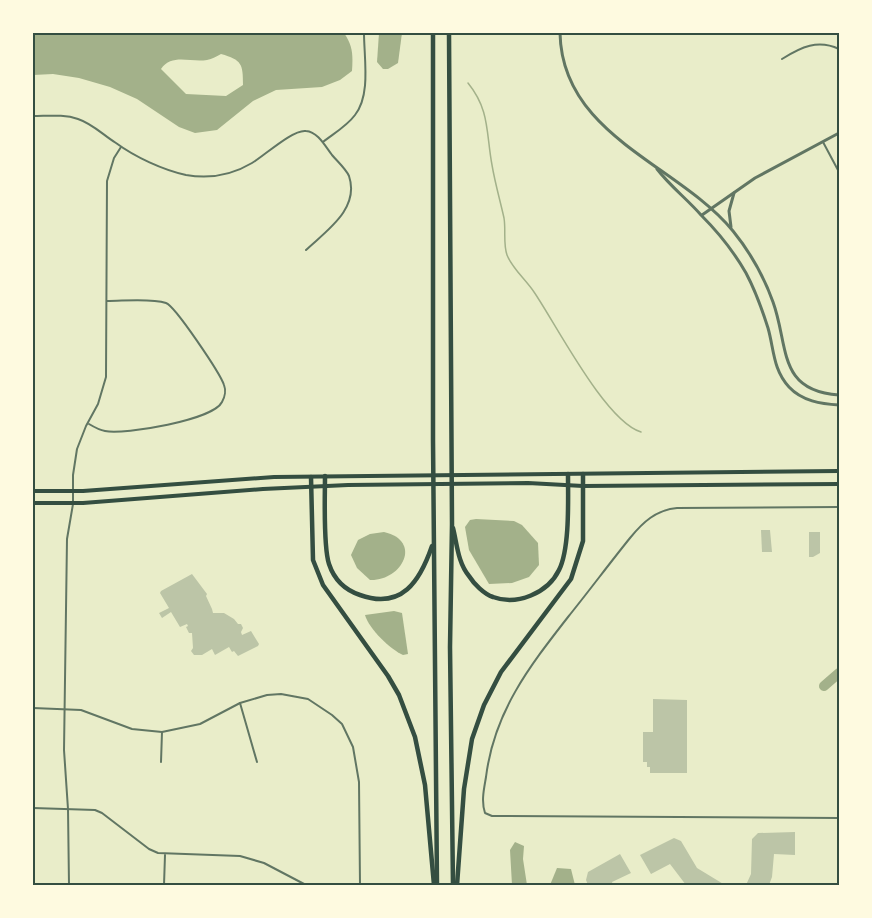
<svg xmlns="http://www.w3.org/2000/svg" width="872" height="918" font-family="'Work Sans',sans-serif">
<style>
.water{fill:#a3b18a;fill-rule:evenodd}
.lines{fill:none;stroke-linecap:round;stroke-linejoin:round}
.stream{stroke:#a3b18a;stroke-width:1.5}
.river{stroke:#a3b18a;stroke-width:10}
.building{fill:#bcc5a7}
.minor{stroke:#617663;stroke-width:2}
.tertiary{stroke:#617663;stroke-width:3}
.secondary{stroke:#344e41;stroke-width:4}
.motorway{stroke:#344e41;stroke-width:4.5}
.neatline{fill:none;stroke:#344e41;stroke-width:2}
</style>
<rect width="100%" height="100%" fill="#e9edc9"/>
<!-- water -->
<g class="water">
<path d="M33,33L205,35L344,33C353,46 353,55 352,71L340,80L322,87L276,90L253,101L217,130L195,133L179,127L137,99L110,87L79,78L53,74L33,75ZM221,54C242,60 243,64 243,85L226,96L186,94L161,69C172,53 191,63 207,60C212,59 217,56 221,54Z"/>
<polygon points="379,33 402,33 398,63 388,69 383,69 377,62"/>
<polygon points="476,519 514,521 522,525 538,543 539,565 529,577 512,583 489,584 469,550 465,527 470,520"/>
<path d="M384,532C423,541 402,581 370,580L357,568L351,555L358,540L370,534Z"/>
<path d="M394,611L402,613L408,654L403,655C390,649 369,629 365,615Z"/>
<polygon points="515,842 524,846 523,859 527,885 512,885 510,850"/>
<polygon points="557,868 571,869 575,885 550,885"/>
</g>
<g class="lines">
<!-- stream -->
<path class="stream" d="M468,83C490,110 486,133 492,165C495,183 500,200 504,218C506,230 503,244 507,255C512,268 526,280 534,292C556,324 605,421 641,432"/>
<!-- river -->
<polyline class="river" points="824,686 839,673"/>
</g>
<!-- building -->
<g class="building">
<polygon points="761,530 770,530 772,552 762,552"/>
<polygon points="809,532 820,532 820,553 813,557 809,557"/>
<polygon points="192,574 207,594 206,596 212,609 213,613 224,613 234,619 238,624 241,624 243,628 241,632 242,635 251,631 259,644 258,646 238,656 234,651 232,652 229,647 215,655 212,649 202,655 194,655 191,651 193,648 192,633 189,633 186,627 188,626 187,624 180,627 171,612 162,618 159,613 169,608 160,593 161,591"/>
<polygon points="653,699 687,700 687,773 650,773 650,767 647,767 647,762 643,762 643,732 653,732"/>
<polygon points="795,832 795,855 774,854 772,877 769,885 746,885 751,874 752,839 758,833"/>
<polygon points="674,838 681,841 697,868 725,885 686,885 670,864 651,874 640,855"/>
<polygon points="620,854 631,873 612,882 613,885 588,885 586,880 588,872"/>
</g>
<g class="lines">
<!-- minor -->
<g class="minor">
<path d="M782,59C801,47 818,39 839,49"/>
<path d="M33,116C48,116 64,114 78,119C93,124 103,135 116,143C135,157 163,170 186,175C209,179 232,175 252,163C264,156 293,129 306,131C318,132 325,146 332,155C337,161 346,169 349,176C360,209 326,231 306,250"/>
<path d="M323,142C333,134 347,126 355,115C371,95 364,58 364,33"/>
<polyline points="823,142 839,172"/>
<path d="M89,424C94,427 99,430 105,431C125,435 213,420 222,402C225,397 226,390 224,385C220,373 175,306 166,303C151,298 124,301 107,301"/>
<path d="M839,507L677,508C656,510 643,522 630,538C609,564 589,591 568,617C529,667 494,712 486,777C484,789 481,801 485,813L492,816L839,818"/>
<polyline points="240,703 257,762"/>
<polyline points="33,708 81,710 132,729 162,732 200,724 240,703 267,695 281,694 308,699 332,715 342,724 353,747 359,782 360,885"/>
<polyline points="161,762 162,732"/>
<polyline points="33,808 95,810 102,813 149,849 158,853 240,856 264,863 306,885"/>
<polyline points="69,885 68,809 64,750 67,539 73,504 73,475 77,449 86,426 98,404 106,377 107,181 114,158 121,147"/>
<polyline points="164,885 165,855"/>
</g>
<!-- tertiary -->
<g class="tertiary">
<path d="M560,33C562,136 678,164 733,231C750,252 764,277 773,302C789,346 777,391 839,395"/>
<path d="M657,169C670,186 687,199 701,215C718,232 734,252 746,273C755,290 762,309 768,328C774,349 773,370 789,387C802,401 821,404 839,405"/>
<polyline points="702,215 755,178 839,133"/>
<polyline points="731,227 729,211 734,193"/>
</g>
<!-- secondary -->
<g class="secondary">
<polyline points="33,491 83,491 274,477 839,471"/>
<polyline points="33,503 83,503 263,489 348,485 528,483 583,486 839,484"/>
</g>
<!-- motorway -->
<g class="motorway">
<polyline points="433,33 433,440 437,885"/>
<polyline points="449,33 452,524 450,647 453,885"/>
<path d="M325,476C325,497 323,546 329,564C334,579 345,590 360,595C402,610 420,581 432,546"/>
<polyline points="311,477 313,560 323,585 388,676 399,695 415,737 425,785 434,885"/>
<path d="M453,528C457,544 458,563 469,576C474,584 484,594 493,597C517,606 548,593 559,570C570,548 568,499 568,474"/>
<polyline points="457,885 464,789 472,739 484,705 501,672 571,579 583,541 583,474"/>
</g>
</g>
<!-- border -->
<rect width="872" height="918" fill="none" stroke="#fefae0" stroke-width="69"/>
<rect x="34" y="34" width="804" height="850" class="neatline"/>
</svg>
